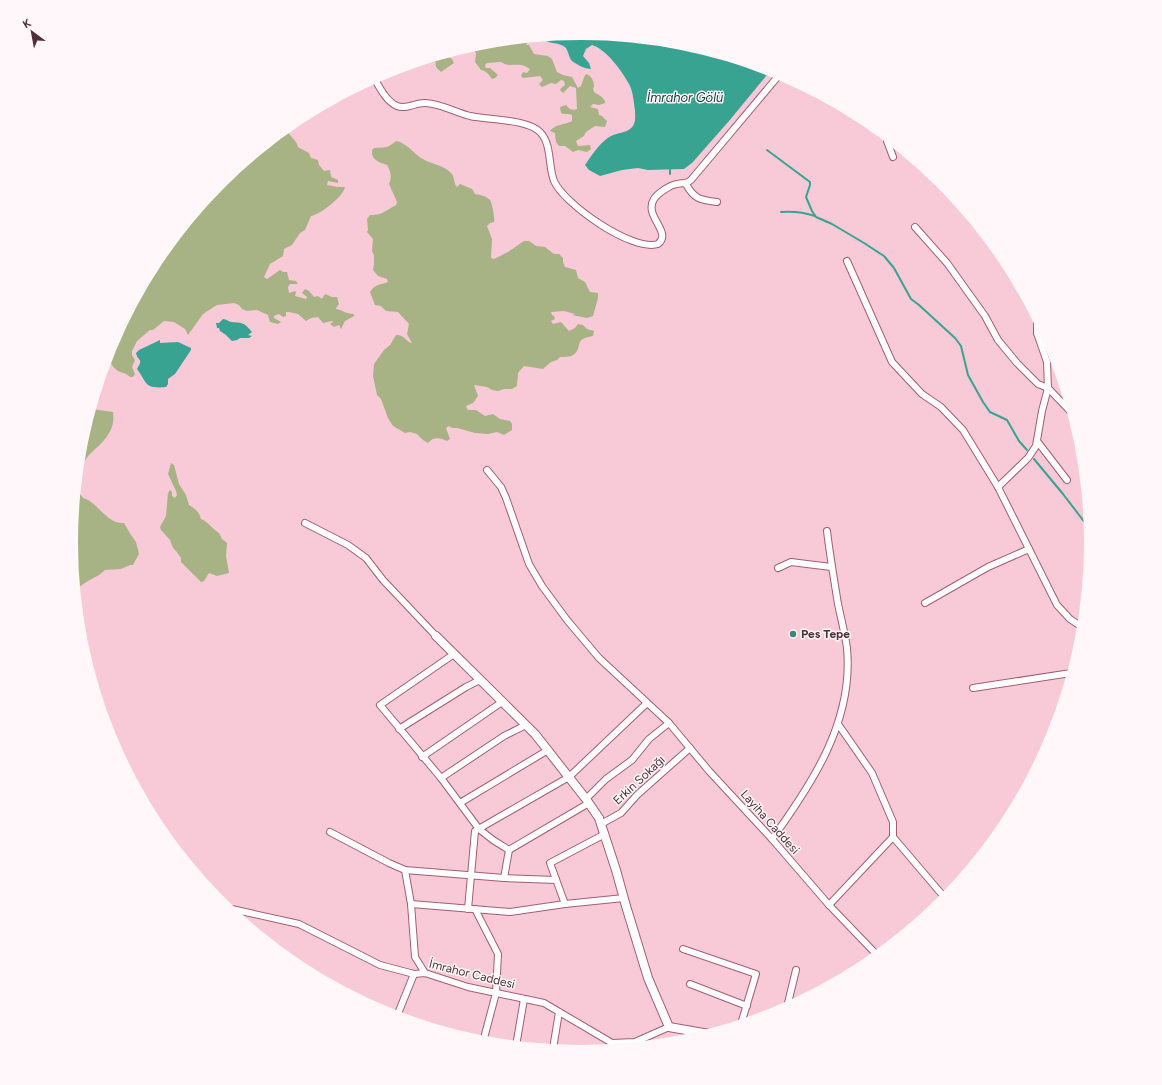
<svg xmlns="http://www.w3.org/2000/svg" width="1162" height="1085" font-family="Figtree,sans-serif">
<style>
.green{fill:#a7b384}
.water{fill:#38a391}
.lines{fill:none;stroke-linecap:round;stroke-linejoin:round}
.stream{stroke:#38a391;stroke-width:2}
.street-casing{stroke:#a25e74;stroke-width:8}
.secondary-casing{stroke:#a25e74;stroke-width:10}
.street{stroke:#fff;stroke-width:6}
.secondary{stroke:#fff;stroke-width:8}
.poi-dot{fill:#408477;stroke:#fff7f9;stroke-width:1.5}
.labels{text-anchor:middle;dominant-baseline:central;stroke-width:3;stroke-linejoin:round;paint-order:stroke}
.poi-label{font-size:12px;font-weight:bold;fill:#4e3039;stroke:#fff7f9;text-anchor:start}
.street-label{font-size:12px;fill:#4e3039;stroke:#fff7f9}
.water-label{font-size:13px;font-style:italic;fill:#0d3d35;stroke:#fff7f9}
</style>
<rect width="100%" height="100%" fill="#f8cad7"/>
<!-- green -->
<g class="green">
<path d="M531,38L526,45H529L534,54L548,56L552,59L557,72L563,75L572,77L578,88L581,86L585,75L587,74C592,77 594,81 594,87L593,88L594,92L602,97L605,101V103L599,105L593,104L590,107L598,109L599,115L602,116L607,121L605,127L595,126L586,132L584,136L576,141L578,146L590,145L591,149L587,152L578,150L573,152L565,146H559L556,142L555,133L550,131C555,124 565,125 572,121V115C568,113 565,115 561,113L560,107L566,105C569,109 572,111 577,109L576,88L570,86L563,93L560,90L561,88L565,85L564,81L561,80L556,84L551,83L542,87L539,84L543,80L540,76L523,78L521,76L523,72L527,73L530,69C528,68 524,65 521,65C513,64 509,67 501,62L487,63L485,65L486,68H490L498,75L495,78L492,79C489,75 487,71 481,70L475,62L476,54L474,48L475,45L482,43Z"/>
<polygon points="446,53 447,56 452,59 454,63 441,72 436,67 435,57"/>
<path d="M284,130L287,131C290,136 297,141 298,147L309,153L311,158L318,160L319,165L324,171L330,170L331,177L338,180V183L328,181L327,185L338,187H345C343,197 321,214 311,216L305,230L300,233L292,245L284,249L283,256L270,264L264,277L267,279L280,270L283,272H287L289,280L296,281L298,284H290L288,287L289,293L295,291L296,292L295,296L306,299L307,297L302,293L305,289L309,291L314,297L318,296L322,299L325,294L332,297H337L339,304L336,308V309C343,310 346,314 354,314V316L345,321L341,329L339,325L334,327L330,324L333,322L332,321L323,323L318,317L311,318L306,321L298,314L289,312H286V316L283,317L279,314L274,316V318L281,322L278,324L270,322L268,315L257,310L247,311L242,309L239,305L234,303L217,305L203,314L188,335L185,329L174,322L164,321L153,330H150L137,341L132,351V355L135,360L132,367L135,374L133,377H130C126,373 122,373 118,371C109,365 108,356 110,347L158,259L221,182Z"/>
<path d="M396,141C405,142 414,153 421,158C430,164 444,165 451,173C455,177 453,182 457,187L460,184L472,189L475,194C481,195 486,196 490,200C492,203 495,218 494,222L490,223L487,226L492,239L491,258L494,259L508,252L524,241H529L536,246L545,247L554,254H559L563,258V262L565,267L576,270L578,278L585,282L590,292L598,293V298L593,316L587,318L572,315L575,314L564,311L551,312L552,315L554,316L555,319L551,321L553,324L561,322L569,331L575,328L578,324L583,325L587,329L594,331L593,336C572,339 584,348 573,355C570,357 564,357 560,357L557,360L551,362L543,369L524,366L518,373L517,386L512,389H504L498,391L492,390L487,387L474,385L478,396L473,403L466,406L468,410H476L485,416L493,414L500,419L510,421L512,424V430L504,435L497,432L488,434L475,433L457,428H452L449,426L446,428L450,439L447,441C440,438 434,436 428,443L423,440L417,434L410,432L405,433L393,426L388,418L381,399L377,395L373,376L374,364L384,350L390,345L396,335C404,334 406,342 412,343L407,334L409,324L398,312L386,311L381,306L375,305L370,292C375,284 380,285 388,282L387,279L378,276L373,270L374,264V255L372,251L373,239L367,232L368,230L367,219L370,215C380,216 387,210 396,205L397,202L389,184C392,177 391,172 387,165C379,162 371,160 372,150L374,148C387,147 386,149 396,141Z"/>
<path d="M92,409L113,412C116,431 103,442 91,453C85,458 85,464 79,467L81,443Z"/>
<path d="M171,463L174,465L179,484L186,495L189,505C195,509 199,511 201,519C209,522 212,529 219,533L222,539L227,543L226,556L229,573L217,576L209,573L204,581L201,582L181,562V558L176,551L173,548L170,540L161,530L160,527L166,516L168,493L170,490L172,492V496L175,498L177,495L176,491L168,474Z"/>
<path d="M77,489L83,498C97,501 106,524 124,523L131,535L136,542L139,554L133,565H130L121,569L105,570L99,575L88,581L76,589L72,542Z"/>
</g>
<!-- water -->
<g class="water">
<path d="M581,33L681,43L771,70L729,121L692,163L684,169L648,170L638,168L622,170L600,176L589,170L585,165C591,156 601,141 611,136C619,132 628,133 633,126C636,121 635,116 635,111C634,103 633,91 629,84C622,71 606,49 592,45L586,49L583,56L589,63L591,69C585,69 575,64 571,60C569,57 568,51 566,48C559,41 547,45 540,37Z"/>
<path d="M223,319C227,319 228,322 232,322C242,323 244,322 252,332L248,335L252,336L249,338H240L237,340L232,341L226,335L220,331L219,328H217L216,323H219Z"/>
<path d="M160,340V343L178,342L191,348V350L175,374L168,379V384L166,387C144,389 148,384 137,369C144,358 138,362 136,353L139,350Z"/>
</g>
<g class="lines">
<!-- stream -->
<g class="stream">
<polyline points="767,150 810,182 810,185 806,197 812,211 816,217 832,224 864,243 884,256 894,268 911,299 919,305 955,338 961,346 968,375 983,402 990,412 1007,420 1019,441 1027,450"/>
<polyline points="670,174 670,170"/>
<path d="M781,212C794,211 803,212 815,216"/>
<polyline points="1034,459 1063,494 1089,528"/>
</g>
<defs>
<g id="street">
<path d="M374,78C380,88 386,101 397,106C407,110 416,102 426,103C441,104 455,112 470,116C488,120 527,119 540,132C552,144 548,166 554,181C564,204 632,252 658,244C673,232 643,216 654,199C658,193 670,185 677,184C684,182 685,185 691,180L780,74"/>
<polyline points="888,138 887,141 893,157"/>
<path d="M686,184C694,199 700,200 717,202"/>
<polyline points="915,227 947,263 985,316 998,340 1017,363 1038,384 1048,388 1071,412"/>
<polyline points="847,261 892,362 922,394 941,407 963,430 998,487 1057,605 1070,619 1082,627"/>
<polyline points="1037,333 1047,338"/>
<polyline points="1037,441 1067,480"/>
<polyline points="487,470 501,487 506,498 529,564 542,586 567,620 599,658 669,723 709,771 772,839 829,905 877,955"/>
<polyline points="998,487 1028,458 1036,446 1042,411 1048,388 1047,362 1037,333 1037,320"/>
<polyline points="305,523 348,545 366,558 383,580 436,636"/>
<polyline points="778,568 791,562 831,567"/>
<polyline points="925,603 988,567 1029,549"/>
<polyline points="454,654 380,705 441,778 479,829 493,840 509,850"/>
<polyline points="973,688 1071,673"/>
<polyline points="838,724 872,773 893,822 893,837 945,898"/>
<polyline points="399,729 466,687 480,680"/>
<polyline points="422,757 502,702"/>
<polyline points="441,778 504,736 526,725"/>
<polyline points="586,799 606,779 632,760 649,739 669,723"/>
<polyline points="460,803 548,750"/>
<polyline points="601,824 621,813 637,795 690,748"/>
<polyline points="330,832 389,863 405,870 504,878 556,880"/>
<path d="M772,839C812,784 854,721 847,648C845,634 841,618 838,604C834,579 830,556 827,531"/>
<polyline points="405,870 411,904 415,957 425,973"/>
<polyline points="504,878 509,850 589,803"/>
<polyline points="411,904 510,912 565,904 624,898"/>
<polyline points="565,904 550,863 605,834"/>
<polyline points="829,905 893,837"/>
<polyline points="227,908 299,924 380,965 414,974 425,973 468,987 544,1003 612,1043 635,1042 669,1027"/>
<polyline points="468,909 475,831 569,777 647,703"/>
<polyline points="475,909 498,954 496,993 483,1042"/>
<polyline points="683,949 756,974 741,1024"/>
<polyline points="690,984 747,1006"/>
<polyline points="787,1007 796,970"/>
<polyline points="397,1016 414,974"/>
<polyline points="516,1046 524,999"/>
<polyline points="553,1049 559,1012"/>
</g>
<polyline id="secondary" points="436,636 535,734 586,799 599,818 616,870 626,906 648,978 669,1027 709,1034"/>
</defs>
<!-- street casing -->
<use href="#street" class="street-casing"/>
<!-- secondary casing -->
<use href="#secondary" class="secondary-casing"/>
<!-- street -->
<use href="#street" class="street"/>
<!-- secondary -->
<use href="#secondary" class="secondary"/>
</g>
<!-- markers -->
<circle class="poi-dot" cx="793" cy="634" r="4"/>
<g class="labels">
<!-- poi labels -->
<g class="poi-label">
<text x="801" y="634">Pes Tepe</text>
</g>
<!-- street labels -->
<g class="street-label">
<text transform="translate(639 780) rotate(-43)">Erkin Sokağı</text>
<text transform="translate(770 822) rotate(48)">Layiha Caddesi</text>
<text transform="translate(472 974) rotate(14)">İmrahor Caddesi</text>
</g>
<!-- water labels -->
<g class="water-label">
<text x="685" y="97">İmrahor Gölü</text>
</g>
</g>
<!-- crop -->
<path d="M0 0H1162V1085H0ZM580 40H582A502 502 0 0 1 1084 542V543A502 502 0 0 1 582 1045H580A502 502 0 0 1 78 543V542A502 502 0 0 1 580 40Z" fill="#fff7f9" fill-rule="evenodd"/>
<!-- north arrow -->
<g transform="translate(32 32) rotate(328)" stroke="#fff7f9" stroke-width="3" paint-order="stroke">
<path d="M0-3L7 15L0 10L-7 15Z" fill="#4e3039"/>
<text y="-6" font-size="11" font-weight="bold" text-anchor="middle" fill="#4e3039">K</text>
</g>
</svg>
